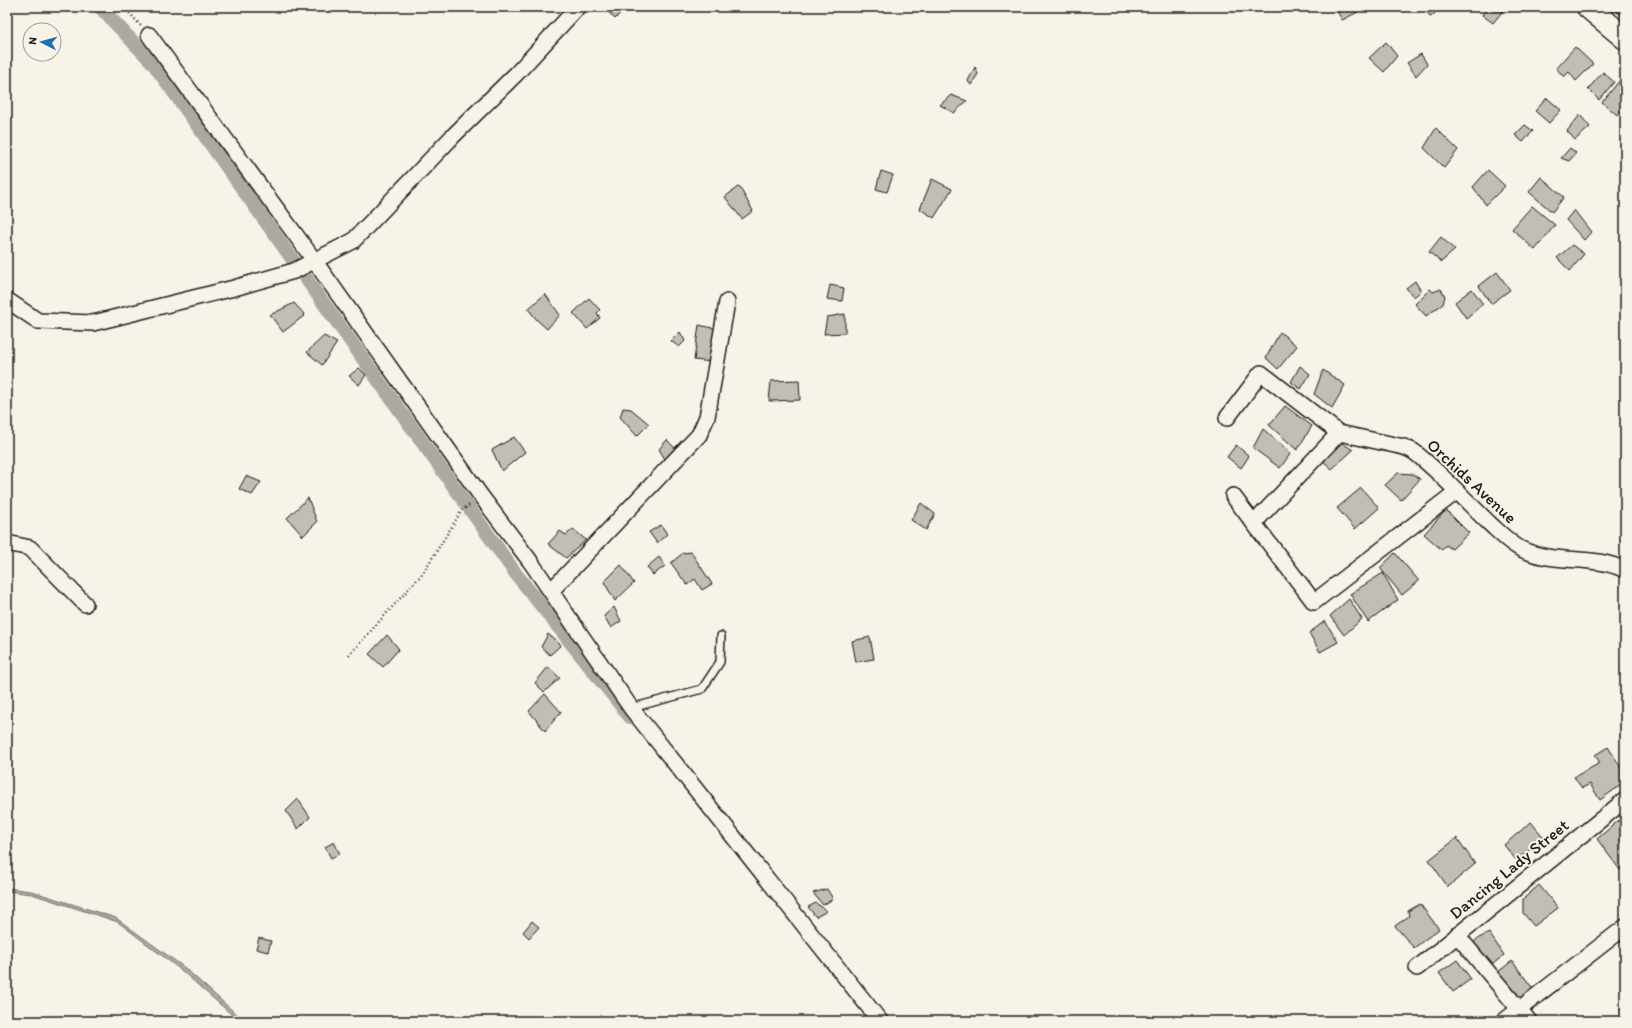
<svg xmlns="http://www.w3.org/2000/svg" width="1632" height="1028" font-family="Itim,sans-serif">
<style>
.water{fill:#aca9a2;stroke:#72716c}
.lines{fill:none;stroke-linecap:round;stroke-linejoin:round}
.canal{stroke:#aca9a2;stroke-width:14}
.building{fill:#c0beb5;stroke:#1c1c1c}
.service-casing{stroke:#1c1c1c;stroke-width:10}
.minor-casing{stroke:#1c1c1c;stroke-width:18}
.primary-casing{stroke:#1c1c1c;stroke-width:25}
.path{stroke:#1c1c1c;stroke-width:2.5;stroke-dasharray:1 3;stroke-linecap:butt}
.service{stroke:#f7f3e8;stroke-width:7}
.minor{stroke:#f7f3e8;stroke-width:15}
.primary{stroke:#f7f3e8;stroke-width:22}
.labels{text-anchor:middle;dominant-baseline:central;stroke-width:4;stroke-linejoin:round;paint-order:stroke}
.street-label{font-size:17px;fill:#1c1c1c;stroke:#f7f3e8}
</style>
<rect width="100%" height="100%" fill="#f7f3e8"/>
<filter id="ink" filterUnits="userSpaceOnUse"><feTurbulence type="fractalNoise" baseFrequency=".025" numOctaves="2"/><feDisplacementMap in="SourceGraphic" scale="8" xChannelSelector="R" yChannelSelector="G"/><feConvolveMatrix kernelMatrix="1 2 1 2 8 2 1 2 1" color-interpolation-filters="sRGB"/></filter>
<g filter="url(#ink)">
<!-- water -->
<polygon class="water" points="7,888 31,891 116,918 185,968 244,1021 239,1021 181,970 118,922 32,894 7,891"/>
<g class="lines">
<!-- canal -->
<polyline class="canal" points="100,7 153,63 516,574 630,717"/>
</g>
<!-- building -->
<g class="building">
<polygon points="604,7 622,7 624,9 615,19"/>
<polygon points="1335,7 1356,7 1358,12 1342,20"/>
<polygon points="1422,7 1441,7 1431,17"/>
<polygon points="1488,7 1506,7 1493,23 1482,15"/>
<polygon points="1617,7 1625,7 1625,20 1615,9"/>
<polygon points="1386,42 1397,56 1384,72 1369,58"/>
<polygon points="1575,47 1593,64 1576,81 1569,72 1564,77 1556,68"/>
<polygon points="1421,54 1427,64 1416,76 1407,63"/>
<polygon points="975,67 978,74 971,85 968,81"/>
<polygon points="1603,72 1614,82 1599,100 1588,89"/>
<polygon points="1625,74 1625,107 1617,115 1602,102"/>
<polygon points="951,95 967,101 954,113 940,105"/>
<polygon points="1547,98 1561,110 1549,123 1535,111"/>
<polygon points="1580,115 1590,127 1575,140 1567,131"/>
<polygon points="1525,125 1533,131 1523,142 1515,135"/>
<polygon points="1436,128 1458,150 1444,168 1424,148"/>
<polygon points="1570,148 1576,153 1569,161 1561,158"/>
<polygon points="1488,170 1505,186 1486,205 1473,187"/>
<polygon points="881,171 893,175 887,192 876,189"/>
<polygon points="1541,177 1564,197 1552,212 1529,192"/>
<polygon points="932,179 952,189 934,218 920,209"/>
<polygon points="739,186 753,211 742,219 725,197"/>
<polygon points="1532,206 1555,225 1535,250 1512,229"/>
<polygon points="1574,210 1591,232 1584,240 1566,220"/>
<polygon points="1441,237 1455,250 1441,262 1429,252"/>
<polygon points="1572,245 1584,254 1570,271 1557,258"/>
<polygon points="1497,272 1510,290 1491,304 1479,286"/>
<polygon points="1415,281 1421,291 1414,297 1406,288"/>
<polygon points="830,285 844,288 842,301 827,299"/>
<polygon points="1430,289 1433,292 1441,289 1445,296 1443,304 1426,316 1415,304"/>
<polygon points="1472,289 1483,304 1466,318 1455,302"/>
<polygon points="545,294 560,315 547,329 537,320 528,309"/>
<polygon points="589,298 600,310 597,313 600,318 587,329 573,313"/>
<polygon points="294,303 305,315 283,332 270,315"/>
<polygon points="845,314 845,333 824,334 827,317"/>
<polygon points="699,325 717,329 712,362 694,360"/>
<polygon points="680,332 685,341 679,347 671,341"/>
<polygon points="1280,332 1297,346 1278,369 1266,358"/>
<polygon points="324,336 337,343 322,365 307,352"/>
<polygon points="1300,366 1310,374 1301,389 1291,382"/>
<polygon points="359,368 366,375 359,385 349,376"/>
<polygon points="1323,370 1345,385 1332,408 1314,394"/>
<polygon points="799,380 800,400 769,401 771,381"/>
<polygon points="1285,406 1312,426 1297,450 1269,425"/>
<polygon points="623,408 631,409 649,424 637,436 620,417"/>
<polygon points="1263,429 1291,453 1280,468 1253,448"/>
<polygon points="514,437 525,452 502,471 492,450"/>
<polygon points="667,440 676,449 666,461 659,449"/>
<polygon points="1339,441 1353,450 1332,469 1322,460"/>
<polygon points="1236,445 1249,456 1241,468 1227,457"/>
<polygon points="1398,473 1412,474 1420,479 1401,500 1385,485"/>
<polygon points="246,476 261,482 252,495 239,489"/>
<polygon points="1361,488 1379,508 1355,529 1337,508"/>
<polygon points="308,498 317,522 303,536 287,518"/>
<polygon points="921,503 935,514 926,530 911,520"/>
<polygon points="1446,510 1469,533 1452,549 1446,545 1442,550 1424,534"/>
<polygon points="661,525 667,534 657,543 649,532"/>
<polygon points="573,529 586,540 566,558 548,544 560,531 566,535"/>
<polygon points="691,552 712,584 702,590 695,579 687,585 671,563 683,553"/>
<polygon points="1395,553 1419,581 1402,595 1380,568"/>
<polygon points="659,557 665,566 653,575 647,567"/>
<polygon points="621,565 634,583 615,601 604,582"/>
<polygon points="1383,573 1398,600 1368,622 1350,594"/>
<polygon points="1349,599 1362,619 1344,635 1330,616"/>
<polygon points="614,607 621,621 611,628 604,616"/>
<polygon points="1325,621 1338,642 1320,652 1309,633"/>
<polygon points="548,634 561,645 550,655 541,647"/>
<polygon points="387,635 399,649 383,667 369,654"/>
<polygon points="870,637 874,659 856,662 852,641"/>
<polygon points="548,667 560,678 544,692 535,683"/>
<polygon points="545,694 561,712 545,731 529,711"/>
<polygon points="1608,747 1625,774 1625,782 1600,800 1590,784 1582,788 1574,777 1600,763 1595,755"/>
<polygon points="298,799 310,817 298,829 286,811"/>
<polygon points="1625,815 1625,866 1620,870 1597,839"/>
<polygon points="1531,822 1545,839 1516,860 1504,845"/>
<polygon points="1457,838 1475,864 1448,887 1429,860"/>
<polygon points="334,842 340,854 331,858 325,847"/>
<polygon points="1539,885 1558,908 1534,926 1523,913 1523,899"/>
<polygon points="827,889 833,899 823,905 813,893"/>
<polygon points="816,903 827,911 816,917 808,907"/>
<polygon points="1420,904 1439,929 1414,948 1395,926 1409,916 1408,911"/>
<polygon points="532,921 539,927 529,938 523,932"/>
<polygon points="1489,933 1504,955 1487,969 1470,947 1477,939"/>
<polygon points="259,938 271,941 268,952 256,949"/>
<polygon points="1457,960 1471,979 1453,992 1439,973"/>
<polygon points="1512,961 1534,990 1515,1004 1493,976"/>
<polygon points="1625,1005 1625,1015 1620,1009"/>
</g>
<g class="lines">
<defs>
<polyline id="service" points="631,708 702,689 720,662 721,636"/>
<g id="minor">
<polyline points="149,35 306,249 481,496 530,561 631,708 880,1021"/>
<polyline points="7,300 38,321 93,323 234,288 294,271 353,241 453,136 516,74 578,7"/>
<path d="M1227,418L1261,373L1339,433L1404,447L1413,451C1438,470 1465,500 1489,523C1499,532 1509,543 1521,549C1554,565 1592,554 1625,570"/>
<polyline points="1233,496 1314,602 1456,492"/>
<polyline points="1254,523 1339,433"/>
<polyline points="7,543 30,548 85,604"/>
<polyline points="551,591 699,435 707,417 727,302"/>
<polyline points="1457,935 1529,1021"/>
<polyline points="1417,968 1625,800"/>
<polyline points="1504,1021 1625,927"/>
</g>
<polyline id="primary" points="1588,7 1625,38"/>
</defs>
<!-- service casing -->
<use href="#service" class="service-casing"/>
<!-- minor casing -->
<use href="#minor" class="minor-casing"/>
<!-- primary casing -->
<use href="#primary" class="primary-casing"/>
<!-- path -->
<g class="path">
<polyline points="124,7 141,26"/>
<polyline points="349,655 423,573 462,510 471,504"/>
</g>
<!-- service -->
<use href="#service" class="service"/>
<!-- minor -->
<use href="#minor" class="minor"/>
<!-- primary -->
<use href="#primary" class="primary"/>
</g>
</g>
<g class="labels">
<!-- street labels -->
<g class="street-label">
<text transform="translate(1472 481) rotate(43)">Orchids Avenue</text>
<text transform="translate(1509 869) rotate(-39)">Dancing Lady Street</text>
</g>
</g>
<!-- margin -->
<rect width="1632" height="1028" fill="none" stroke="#f7f3e8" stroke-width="24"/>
<rect x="12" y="12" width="1608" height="1004" fill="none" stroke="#1c1c1c" stroke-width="1.5" filter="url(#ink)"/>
<!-- north arrow -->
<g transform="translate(42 42) rotate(276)"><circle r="19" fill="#f7f3e8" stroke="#9f9d96"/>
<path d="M0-3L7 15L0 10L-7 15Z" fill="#1f6fb2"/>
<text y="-6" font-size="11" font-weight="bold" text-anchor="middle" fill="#1c1c1c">N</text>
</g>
</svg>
